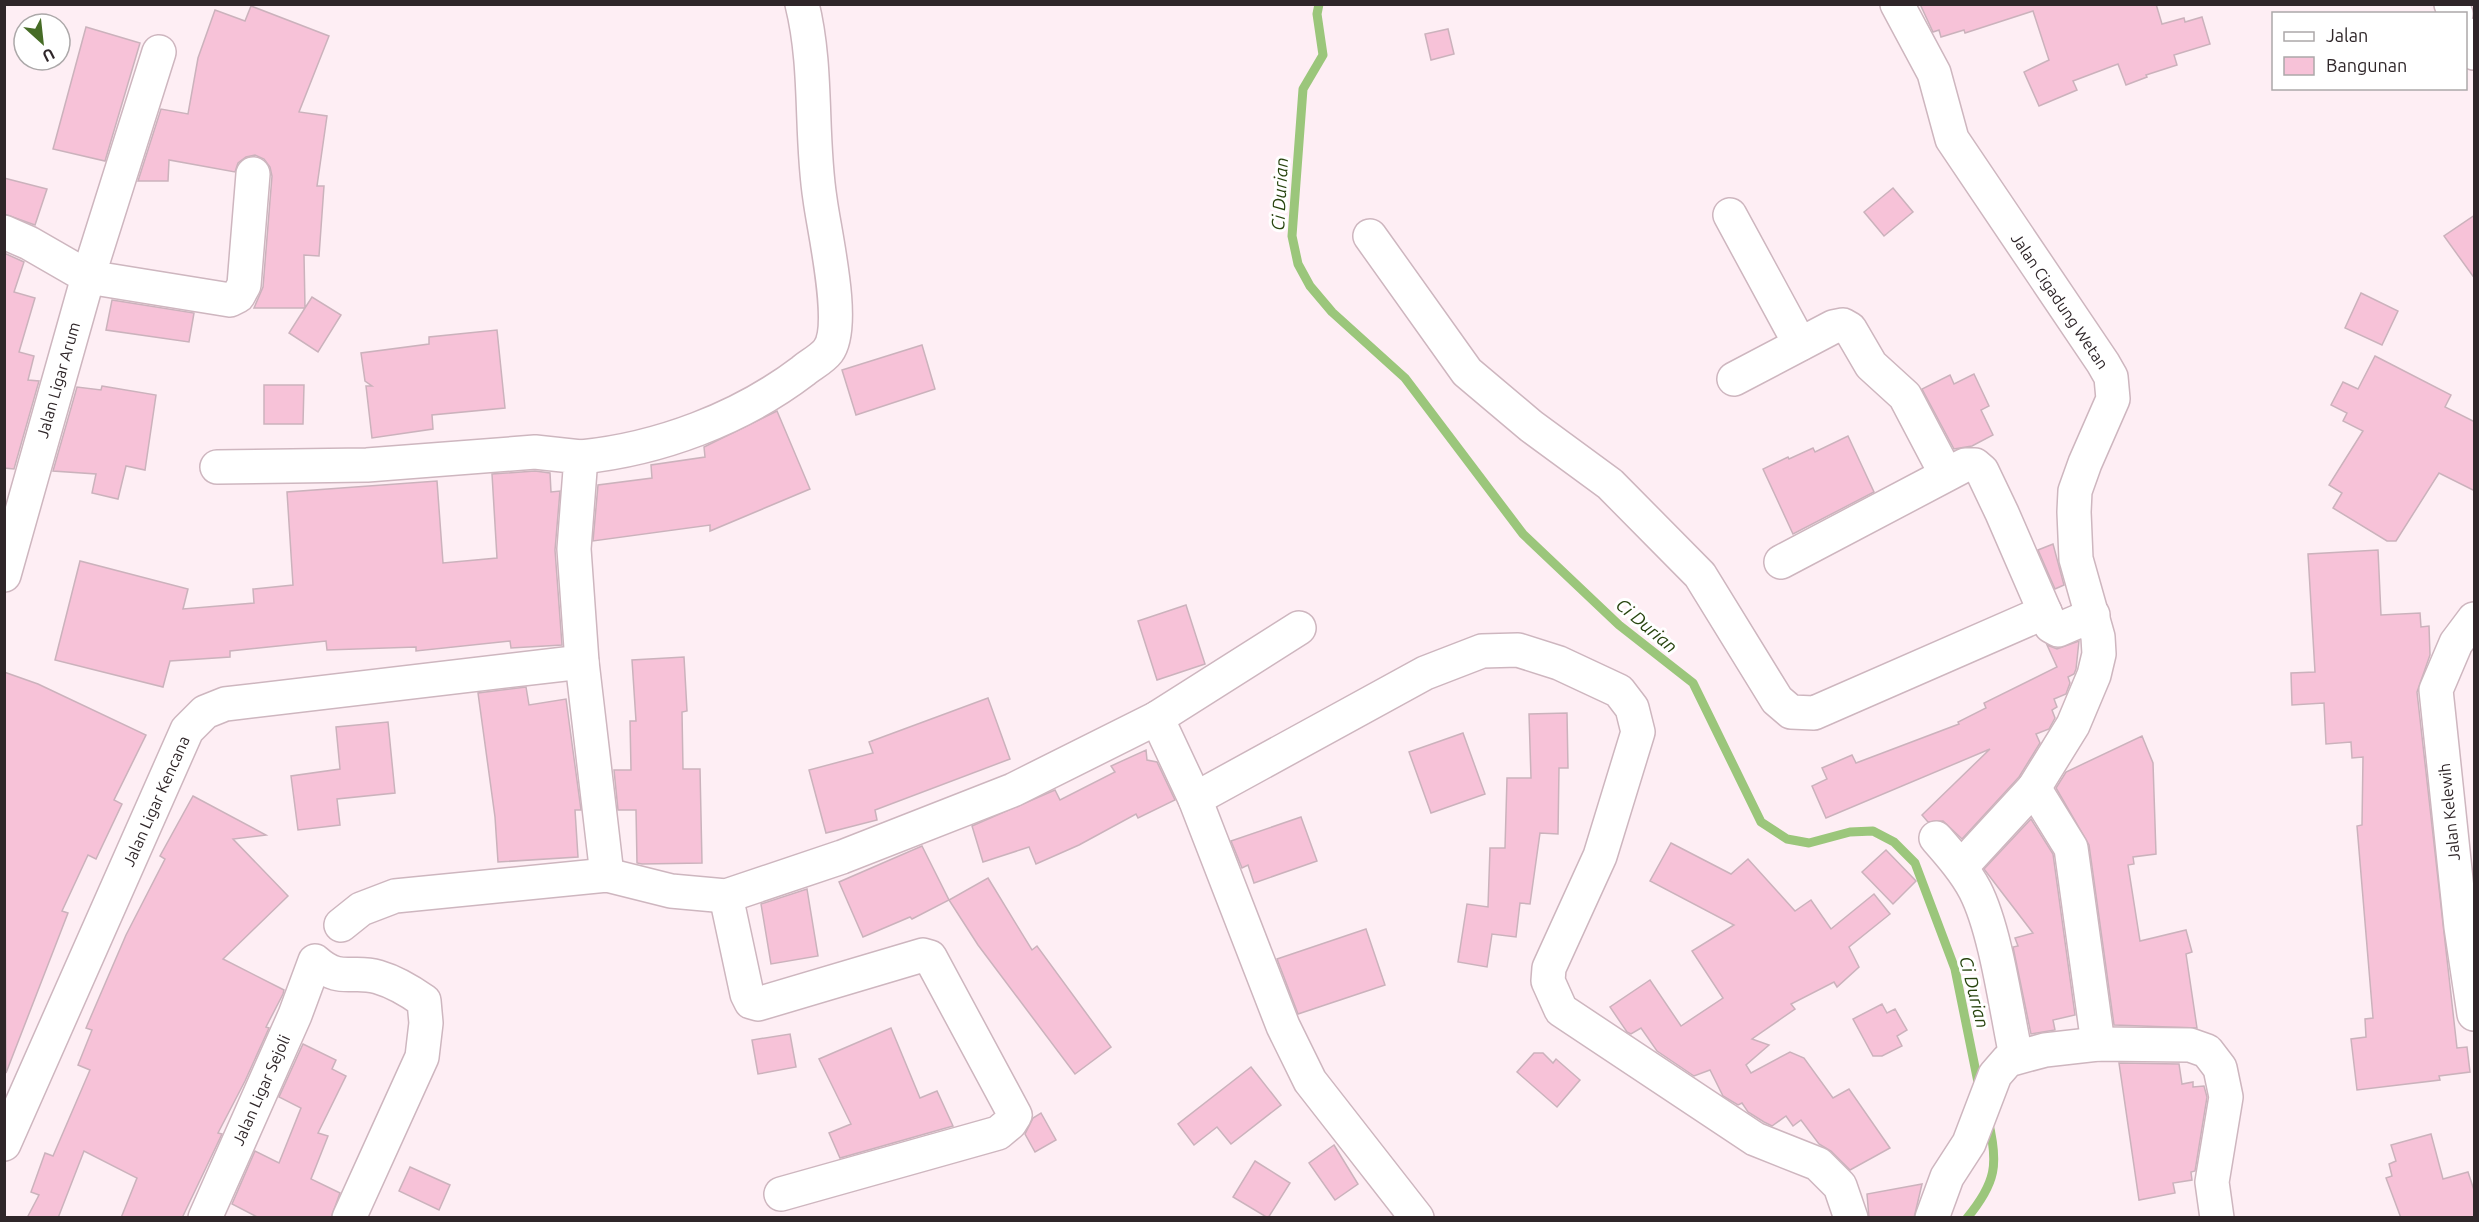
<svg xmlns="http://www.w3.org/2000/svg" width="2479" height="1222" font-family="Ubuntu,sans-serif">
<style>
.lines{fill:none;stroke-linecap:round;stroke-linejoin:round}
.stream{stroke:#9bc67b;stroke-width:9}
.building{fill:#f7c2d8;stroke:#cbb2bc;stroke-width:1.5}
.minor-casing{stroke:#ceb6bf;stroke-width:36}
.minor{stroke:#fff;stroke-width:33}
.labels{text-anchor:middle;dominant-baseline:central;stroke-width:6;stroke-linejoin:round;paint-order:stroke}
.street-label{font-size:16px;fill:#2f2629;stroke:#fff}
.water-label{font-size:18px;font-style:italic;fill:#28440f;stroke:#fff}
</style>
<rect width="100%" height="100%" fill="#feeef4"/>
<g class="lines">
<!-- stream -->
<g class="stream">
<polyline points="1319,4 1317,14 1323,55 1303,89 1292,236 1298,264 1310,286 1332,312 1405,378 1523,534 1619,625 1693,683 1761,822 1787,839 1809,843 1850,832 1873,831 1894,842 1915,863 1955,969 1979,1087"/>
<path d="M1967,1218C1996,1183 1999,1164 1988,1120"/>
</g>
</g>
<!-- building -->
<g class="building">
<polygon points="1920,4 2156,4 2162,24 2184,18 2185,22 2202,17 2210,44 2174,55 2177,65 2146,75 2147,77 2126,85 2118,64 2073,81 2077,90 2039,106 2024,72 2049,60 2033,11 1965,33 1964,30 1941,37 1939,30 1933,32"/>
<polygon points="251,6 329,36 299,112 327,116 317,186 324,186 319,256 304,255 305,308 312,297 341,315 318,352 289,333 305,308 254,308 263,287 272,176 270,167 264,159 255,155 246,157 238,163 235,172 169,160 168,181 138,181 161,109 188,114 198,58 215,10 245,21"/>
<polygon points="86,27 140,43 105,161 53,149"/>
<polygon points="1448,29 1454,54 1431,60 1425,34"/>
<polygon points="4,178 47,189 35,225 4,214"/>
<polygon points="1893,188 1913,212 1884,236 1864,212"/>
<polygon points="2475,215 2475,279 2444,236"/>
<polygon points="4,253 24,262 14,292 35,298 19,352 34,356 28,380 39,381 14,469 4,468"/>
<polygon points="2361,293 2398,311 2382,345 2345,328"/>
<polygon points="112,300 194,313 189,342 106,330"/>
<polygon points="497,330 505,408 432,415 433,429 372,438 366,386 372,386 365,381 361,353 429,344 429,337"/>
<polygon points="922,345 935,389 856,415 842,370"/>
<polygon points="2375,356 2451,395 2445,407 2475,422 2475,491 2439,473 2396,541 2387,541 2333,508 2342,493 2329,485 2363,431 2343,421 2347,413 2331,405 2343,382 2358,389"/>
<polygon points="1974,374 1989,406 1981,410 1993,435 1972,446 1954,449 1922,389 1950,375 1954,384"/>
<polygon points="264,385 304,385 303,424 264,424"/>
<polygon points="102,386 156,395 145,470 126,466 118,499 92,493 96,474 53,471 77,387 101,390"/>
<polygon points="777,411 810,489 710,531 710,525 593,541 598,485 652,478 651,465 705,457 704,447"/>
<polygon points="1848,436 1874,492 1793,534 1763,469 1788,457 1789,459 1813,448 1815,452"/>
<polygon points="535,471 550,473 551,492 560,491 555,550 562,645 511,648 510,641 416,651 416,647 327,650 326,641 230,651 230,657 170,661 163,687 55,660 80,561 188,589 183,609 254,603 253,589 293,585 287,492 437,481 443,563 497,558 492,474"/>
<polygon points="2053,544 2064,585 2055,589 2038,550"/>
<polygon points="2378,550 2381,615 2420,613 2421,627 2429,626 2430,655 2417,692 2457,1048 2467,1047 2470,1072 2439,1076 2440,1080 2357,1090 2351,1039 2366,1037 2365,1019 2373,1018 2357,826 2362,825 2363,757 2352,758 2351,742 2326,744 2324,703 2292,705 2291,673 2315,672 2308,554"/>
<polygon points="1186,605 1205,664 1157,680 1138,621"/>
<polygon points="2079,641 2076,669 2074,674 2068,677 2070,683 2066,694 2054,699 2057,707 2052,710 2055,718 2049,729 2036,734 2040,743 2019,777 1962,839 1943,821 1928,822 1922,815 1990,749 1826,818 1812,786 1827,779 1822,768 1852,755 1856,763 1959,724 1958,722 1986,708 1984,703 2057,667 2047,645 2057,649"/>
<polygon points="684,657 687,711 682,712 683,769 700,769 702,863 642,864 637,863 636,810 618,810 614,770 631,770 630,721 636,721 632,660"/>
<polygon points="4,672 38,684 146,735 114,800 122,804 96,859 88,855 62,911 68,913 6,1073"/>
<polygon points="526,687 529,705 566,699 581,810 575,810 578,857 498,862 495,817 478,693"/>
<polygon points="988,698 1010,759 875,810 877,820 826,833 809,770 873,753 869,742"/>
<polygon points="1567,713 1568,768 1559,768 1558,834 1540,833 1530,904 1520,903 1516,937 1492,934 1487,967 1458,962 1467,904 1488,907 1490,848 1505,848 1507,778 1531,778 1529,714"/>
<polygon points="388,722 395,793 337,799 340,825 298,830 291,776 340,769 336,727"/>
<polygon points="1463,733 1485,794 1431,813 1409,752"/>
<polygon points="2142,736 2153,763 2156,854 2133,857 2134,864 2128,865 2140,941 2186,930 2192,952 2186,954 2197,1028 2114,1025 2089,845 2056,788 2066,772"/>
<polygon points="1146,750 1147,760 1157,762 1175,800 1138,818 1136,814 1079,845 1036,864 1029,847 983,862 972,826 1055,790 1060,800 1115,772 1111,766"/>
<polygon points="193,796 266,835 233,839 288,896 223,959 284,990 283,994 266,1027 269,1028 245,1081 218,1133 222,1134 182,1218 121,1218 137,1178 84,1151 58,1218 27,1218 39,1195 31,1192 45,1153 53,1156 90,1070 78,1065 92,1030 86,1028 126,935 165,859 160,856"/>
<polygon points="1301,817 1317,861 1254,883 1248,865 1242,868 1231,841"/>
<polygon points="2031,819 2053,854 2075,1015 2053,1020 2055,1030 2031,1034 2013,947 2018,946 2015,938 2033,933 1984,869"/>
<polygon points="1671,843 1731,874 1748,859 1795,911 1811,900 1831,929 1874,894 1890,914 1849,947 1859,967 1837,987 1834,982 1791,1004 1795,1009 1752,1039 1769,1045 1746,1065 1751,1073 1790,1052 1804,1058 1833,1098 1849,1089 1890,1148 1850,1170 1831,1151 1819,1144 1801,1120 1793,1126 1786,1116 1772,1126 1764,1122 1748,1112 1742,1103 1738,1105 1723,1096 1710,1070 1694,1076 1657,1051 1641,1028 1631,1034 1627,1032 1610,1007 1650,980 1681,1026 1723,998 1692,951 1734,925 1650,881"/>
<polygon points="922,846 949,900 912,919 910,917 863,937 839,882"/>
<polygon points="1886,850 1916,881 1893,904 1862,872"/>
<polygon points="988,878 1032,950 1037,946 1111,1047 1075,1074 978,945 949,900"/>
<polygon points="807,889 818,956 771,964 761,904"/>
<polygon points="1366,929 1385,985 1298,1014 1277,959"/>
<polygon points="1882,1004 1887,1013 1895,1009 1907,1030 1897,1036 1902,1046 1882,1056 1873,1056 1853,1019"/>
<polygon points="891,1028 920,1098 937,1091 953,1126 840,1158 829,1133 851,1124 819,1059"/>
<polygon points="790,1034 796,1067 758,1074 752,1040"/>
<polygon points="303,1044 336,1060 332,1069 346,1076 318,1133 328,1136 311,1179 340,1193 331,1218 259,1218 232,1204 255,1151 279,1163 301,1108 279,1097"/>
<polygon points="1534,1053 1543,1053 1553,1063 1556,1059 1580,1080 1557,1107 1517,1072"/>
<polygon points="2119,1063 2179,1064 2182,1084 2193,1082 2193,1087 2204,1086 2207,1097 2195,1171 2191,1172 2192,1180 2173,1183 2175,1193 2139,1200"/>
<polygon points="1251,1067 1281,1105 1231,1144 1217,1127 1194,1145 1178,1124"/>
<polygon points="1041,1113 1056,1140 1035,1152 1025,1134 1033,1118"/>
<polygon points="2431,1134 2443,1179 2468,1172 2475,1193 2475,1218 2401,1218 2386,1178 2392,1176 2389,1164 2396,1161 2391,1145"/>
<polygon points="1334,1145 1358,1184 1335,1200 1309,1163"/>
<polygon points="1255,1161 1290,1183 1268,1218 1233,1197"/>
<polygon points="410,1167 450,1185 439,1210 399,1191"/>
<polygon points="1922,1184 1914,1218 1869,1218 1867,1194"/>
</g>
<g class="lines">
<defs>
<g id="minor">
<polyline points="1897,4 1934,73 1952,139 2103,363 2111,377 2113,399 2085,463 2075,491 2074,512 2076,559 2098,637 2099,654 2094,675 2073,725 2034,788 1961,867"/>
<polyline points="2451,4 2456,14"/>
<polyline points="2466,34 2474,53"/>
<polyline points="159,52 88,277 230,300 238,296 244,285 253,174"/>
<polyline points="1730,215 1800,344"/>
<polyline points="4,232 29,243 88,277 4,575"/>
<polyline points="1370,236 1467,372 1531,426 1610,484 1700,575 1777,700 1791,712 1814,713 2045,612"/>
<polyline points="1734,379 1833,327 1843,325 1850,329 1871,365 1905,396 1946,474"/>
<path d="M581,457C659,449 740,419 803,371C810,365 822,359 828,351C847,326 824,231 820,199C810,135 818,68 802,4"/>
<polyline points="217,467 367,465 535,452 581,457 574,549 582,662 607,875"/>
<polyline points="1781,562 1965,465 1975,465 1982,471 2002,513 2051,626 2058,630 2093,615"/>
<polyline points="2474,619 2456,643 2436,690 2461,927 2474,1014"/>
<polyline points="1157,718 1195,799 1283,1026 1310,1081 1417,1218"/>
<polyline points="2034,788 2071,848 2098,1044"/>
<polyline points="1195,799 1425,673 1482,651 1518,650 1559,663 1619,691 1632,708 1638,732 1600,856 1549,968 1548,981 1561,1010 1755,1139 1818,1164 1840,1186 1851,1218"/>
<path d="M1936,838C1950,854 1965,871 1975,890C1996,931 2006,1009 2016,1056"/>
<polyline points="726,896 747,994 751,1002 758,1004 923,955 930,957 1015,1115 1010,1123 998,1133 781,1194"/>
<polyline points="341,925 361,909 395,896 607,875 671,891 726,896 842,857 1013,790 1157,718 1299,628"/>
<polyline points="4,1144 187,730 205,712 225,704 582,662"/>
<path d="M205,1218L295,1015L315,961C341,984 351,969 378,977C395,982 410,991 424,1001L426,1023L422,1057L349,1218"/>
<polyline points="1932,1218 1947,1177 1969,1143 1995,1075 2008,1060 2045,1050 2098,1044 2190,1045 2207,1051 2220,1068 2226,1097 2212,1182 2217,1218"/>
</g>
</defs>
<!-- minor casing -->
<use href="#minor" class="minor-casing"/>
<!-- minor -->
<use href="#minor" class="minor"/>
</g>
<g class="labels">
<!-- street labels -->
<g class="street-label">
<text transform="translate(2060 301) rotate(56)">Jalan Cigadung Wetan</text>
<text transform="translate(58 380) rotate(-74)">Jalan Ligar Arum</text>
<text transform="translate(156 801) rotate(-66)">Jalan Ligar Kencana</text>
<text transform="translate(2449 812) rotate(-96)">Jalan Kelewih</text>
<text transform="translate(261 1090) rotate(-66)">Jalan Ligar Sejoli</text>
</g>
<!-- water labels -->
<g class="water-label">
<text transform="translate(1279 194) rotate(-87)">Ci Durian</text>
<text transform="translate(1647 625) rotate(40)">Ci Durian</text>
<text transform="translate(1975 992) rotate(76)">Ci Durian</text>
</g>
</g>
<!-- border -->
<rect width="2479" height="1222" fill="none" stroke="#2f2629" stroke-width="12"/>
<!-- legend -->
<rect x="2272" y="12" width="195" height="78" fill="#ffffff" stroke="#aca8a9" stroke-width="1.5"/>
<rect x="2284" y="32" width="30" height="9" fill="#ffffff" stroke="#aca8a9" stroke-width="1.5"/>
<text x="2326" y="42" font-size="18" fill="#2f2629">Jalan</text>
<rect x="2284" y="57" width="30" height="18" fill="#f7c2d8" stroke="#aca8a9" stroke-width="1.5"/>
<text x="2326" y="72" font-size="18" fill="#2f2629">Bangunan</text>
<!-- north arrow -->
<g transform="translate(42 42) rotate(153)"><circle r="28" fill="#ffffff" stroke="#aca8a9" stroke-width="1.5"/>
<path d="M0-4.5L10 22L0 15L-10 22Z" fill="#466c26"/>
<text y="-9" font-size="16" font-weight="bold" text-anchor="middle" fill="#2f2629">U</text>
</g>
</svg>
